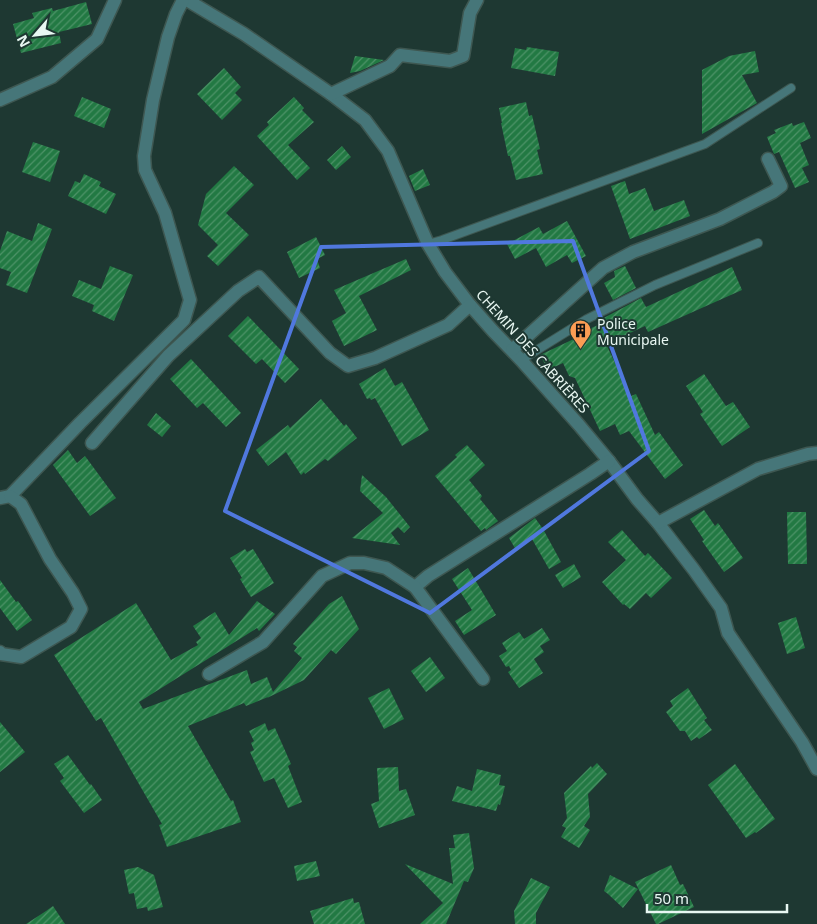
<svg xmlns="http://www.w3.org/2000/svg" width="817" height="924" font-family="'Noto Sans',sans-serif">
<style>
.building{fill:url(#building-hatch)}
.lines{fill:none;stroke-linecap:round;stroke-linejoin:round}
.lane-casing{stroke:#3e5751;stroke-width:10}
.street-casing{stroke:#3e5751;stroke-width:15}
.lane{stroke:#467679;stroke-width:8}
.street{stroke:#467679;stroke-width:12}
.marked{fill:none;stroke:#5078de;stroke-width:4;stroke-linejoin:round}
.labels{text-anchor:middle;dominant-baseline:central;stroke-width:4;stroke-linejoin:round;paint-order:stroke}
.poi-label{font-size:14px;fill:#e8f7f2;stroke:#1e3832;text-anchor:start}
.street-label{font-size:14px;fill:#e8f7f2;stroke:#1e3832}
</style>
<defs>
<pattern id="building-hatch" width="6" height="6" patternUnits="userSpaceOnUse" patternTransform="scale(1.25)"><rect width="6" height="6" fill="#227943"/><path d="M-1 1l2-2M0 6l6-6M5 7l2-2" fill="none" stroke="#4d9368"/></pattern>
</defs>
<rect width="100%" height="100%" fill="#1e3832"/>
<!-- building -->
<g class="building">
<polygon points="86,2 92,24 59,32 61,43 21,53 13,24 34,18 32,13 52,8 53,11"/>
<polygon points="527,47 559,52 555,76 511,68 515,48 526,50"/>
<polygon points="755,51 759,72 742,75 757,103 702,134 702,70 729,56"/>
<polygon points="355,56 384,60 360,71 350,73"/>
<polygon points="224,68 241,87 235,93 242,100 222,120 197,94"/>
<polygon points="82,97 111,109 104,128 74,116"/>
<polygon points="294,97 304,108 302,110 314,122 288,145 310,168 297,180 257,136 269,125 267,122"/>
<polygon points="526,102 529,116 532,115 540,149 537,150 543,174 516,180 510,156 508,156 501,123 502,123 499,108"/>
<polygon points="804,122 811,138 800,143 809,165 802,168 809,182 795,188 779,152 774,154 767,137 776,133 774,130 792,123 793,126"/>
<polygon points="33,142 60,151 50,182 22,172"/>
<polygon points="342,146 351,157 336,170 327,160"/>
<polygon points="234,166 254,185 226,213 249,235 218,266 207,256 218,245 198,225 206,194"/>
<polygon points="423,169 430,185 415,191 409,176"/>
<polygon points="84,174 101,182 99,186 116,194 106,214 68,196 75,181 80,183"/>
<polygon points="625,181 629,194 645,188 654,211 684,200 690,216 630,239 611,186"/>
<polygon points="567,221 586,256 572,263 567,255 546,267 536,248 515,259 507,244 539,227 543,234"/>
<polygon points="38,223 52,229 27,293 6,285 11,272 0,268 0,251 7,231 32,241"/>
<polygon points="316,237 325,255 317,259 320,268 299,278 287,252"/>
<polygon points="406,259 411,270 359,296 377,330 344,346 332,321 346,313 334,290"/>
<polygon points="110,266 133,275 114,321 92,311 94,305 72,296 79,280 101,289"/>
<polygon points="625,266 636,288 613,300 604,283 615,277 614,271"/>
<polygon points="732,267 742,290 648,332 645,326 606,344 631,396 636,394 655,435 659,432 683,465 665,479 629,431 620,435 615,424 600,431 575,378 569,376 563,363 548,370 540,355 578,337 577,335 604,322 602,319 641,298 646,307"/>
<polygon points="248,316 299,369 285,383 262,359 256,364 228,336"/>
<polygon points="191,359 241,413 226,427 203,403 197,408 170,379"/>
<polygon points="385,368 395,386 402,382 429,430 402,446 375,398 371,400 370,398 367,399 359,384"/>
<polygon points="704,374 726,406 733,402 750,427 722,446 700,414 703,412 686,386"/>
<polygon points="321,399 344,426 346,424 357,438 328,461 325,459 305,474 304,472 301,475 286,452 268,466 256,450 288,425 290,428"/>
<polygon points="156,413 171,426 162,437 147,425"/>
<polygon points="467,445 485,465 469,480 482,496 480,499 498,521 486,530 485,528 481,531 435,476 457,457 455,455"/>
<polygon points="68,450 77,463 85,456 116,498 90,516 53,465"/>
<polygon points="362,475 386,497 410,527 404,533 398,527 391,533 400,545 352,538 383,513 360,491"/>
<polygon points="704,510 715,526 718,523 743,558 724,572 702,541 704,540 690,519"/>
<polygon points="787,512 806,512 807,564 788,564"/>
<polygon points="535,518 543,529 561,562 549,569 532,539 516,550 509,538"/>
<polygon points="622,530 645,556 648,553 672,578 651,598 646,593 630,609 624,604 623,605 602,582 626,560 608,542"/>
<polygon points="245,549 247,552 253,549 274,583 251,597 240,579 242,578 230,558"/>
<polygon points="574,564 581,577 563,588 555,575"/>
<polygon points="468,568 496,615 464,635 455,621 472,610 452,579"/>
<polygon points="0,580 16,602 18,601 32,620 17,631 0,608"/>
<polygon points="342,596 359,629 336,654 331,650 304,680 267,698 268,697 246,706 244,703 188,726 231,801 233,800 241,822 167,847 159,825 162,824 101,718 96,721 54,655 136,603 171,660 198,645 196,642 201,638 193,626 215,612 229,635 257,601 275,614 259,631 257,628 139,702 143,709 247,670 251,684 267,677 273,692 302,658 294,651 297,647 293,644 329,604"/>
<polygon points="796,617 805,648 787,654 778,623"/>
<polygon points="542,628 550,640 540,646 544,652 534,659 543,673 519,688 508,672 511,670 509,666 506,667 499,656 507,651 502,643 519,632 524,639"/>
<polygon points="430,657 445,678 426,692 411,671"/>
<polygon points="389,688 404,719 384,729 368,698"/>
<polygon points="688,688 707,718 704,720 712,730 699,739 697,737 691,741 685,731 680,731 666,712 673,706 670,701"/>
<polygon points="0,722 25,752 0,772"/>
<polygon points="265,723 268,731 275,728 291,764 288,766 302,802 288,808 274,778 264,782 250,752 254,750 251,743 254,741 249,731"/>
<polygon points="68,755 90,785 91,784 102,800 84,813 60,781 64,778 54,764"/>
<polygon points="597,763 607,774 588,794 590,817 584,826 590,830 579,848 561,837 566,828 562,826 567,818 564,793 591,766 592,768"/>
<polygon points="735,764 775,819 756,833 755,832 746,838 708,785"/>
<polygon points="398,767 399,791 406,789 415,815 379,828 371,804 379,801 377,768"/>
<polygon points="477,769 501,775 499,785 505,786 500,805 498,804 496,811 477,806 477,807 452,801 457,786 472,791"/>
<polygon points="469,833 474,868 468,882 464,881 446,924 420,924 443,903 405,864 453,884 449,848 455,848 453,835"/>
<polygon points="316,861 320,876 297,881 294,866"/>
<polygon points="671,865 680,885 683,884 694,907 658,924 656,924 635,882"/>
<polygon points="138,867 154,875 163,907 148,911 147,907 137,909 134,893 129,894 124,870"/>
<polygon points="610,875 638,889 623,908 608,894 604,891"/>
<polygon points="531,878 550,887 536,913 536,924 515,924 514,911"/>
<polygon points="353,898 354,903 359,902 365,924 314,924 310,911"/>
<polygon points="53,906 65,924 26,924 46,911"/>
</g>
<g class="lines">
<defs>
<g id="lane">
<polyline points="428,244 442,240 705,144 791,88"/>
<polyline points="521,360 587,319 655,285 758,243"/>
</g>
<g id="street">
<polyline points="187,0 244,34 331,94 365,120 388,151 428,244 445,272 470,305 493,331 521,360 579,425 609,461 637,499 658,523 694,570 721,608 728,633 802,742 817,769"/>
<polyline points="331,94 390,66 400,55 450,61 463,56 470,13 477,0"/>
<polyline points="0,100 52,77 97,39 115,0"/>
<polyline points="512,350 603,268 633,252 720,219 773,192 781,186 768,159"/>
<polyline points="92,443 168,356 238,291 259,277 330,353 348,366 375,358 448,325 470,305"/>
<polyline points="0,498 10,496 80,423 184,320 190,300 165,213 145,170 144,156 153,100 168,37 176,14 183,0"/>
<polyline points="658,523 758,469 808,454 817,453"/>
<polyline points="415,587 428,576 590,474 609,461"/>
<polyline points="0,652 1,654 21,657 71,627 81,609 73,593 50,559 21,504 10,496"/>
<polyline points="209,674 263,642 322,576 350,563 364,563 386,568 415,587 483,679"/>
</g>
</defs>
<!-- lane casing -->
<use href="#lane" class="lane-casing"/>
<!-- street casing -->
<use href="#street" class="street-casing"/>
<!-- lane -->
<use href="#lane" class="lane"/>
<!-- street -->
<use href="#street" class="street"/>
</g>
<!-- marked area -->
<path class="marked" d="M573,241L649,451L430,613L225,511L321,247Z"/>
<!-- icons -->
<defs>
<symbol id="building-pin" viewBox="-11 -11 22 30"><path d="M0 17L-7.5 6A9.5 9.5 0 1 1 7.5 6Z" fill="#fc9d54" stroke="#1e3832"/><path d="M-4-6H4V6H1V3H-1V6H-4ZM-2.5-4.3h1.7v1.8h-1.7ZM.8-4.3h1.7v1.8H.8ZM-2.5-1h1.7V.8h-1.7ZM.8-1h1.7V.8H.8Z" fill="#111"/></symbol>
</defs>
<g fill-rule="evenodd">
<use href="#building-pin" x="568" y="318" width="25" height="34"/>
</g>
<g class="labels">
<!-- poi labels -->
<g class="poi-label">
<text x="597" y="323">Police<tspan x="597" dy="16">Municipale</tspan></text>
</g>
<!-- street labels -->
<g class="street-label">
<text transform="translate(533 351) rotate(48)">CHEMIN DES CABRIÈRES</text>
</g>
</g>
<!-- north arrow -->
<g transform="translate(35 35) rotate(242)" stroke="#1e3832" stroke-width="4" paint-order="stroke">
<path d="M0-4L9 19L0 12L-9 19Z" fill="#e8f7f2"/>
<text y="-8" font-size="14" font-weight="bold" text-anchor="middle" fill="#e8f7f2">N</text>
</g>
<!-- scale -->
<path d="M647 904v8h140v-8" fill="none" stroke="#e8f7f2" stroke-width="2.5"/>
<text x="654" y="904" font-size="15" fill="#e8f7f2" stroke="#1e3832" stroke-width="4" paint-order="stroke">50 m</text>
</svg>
